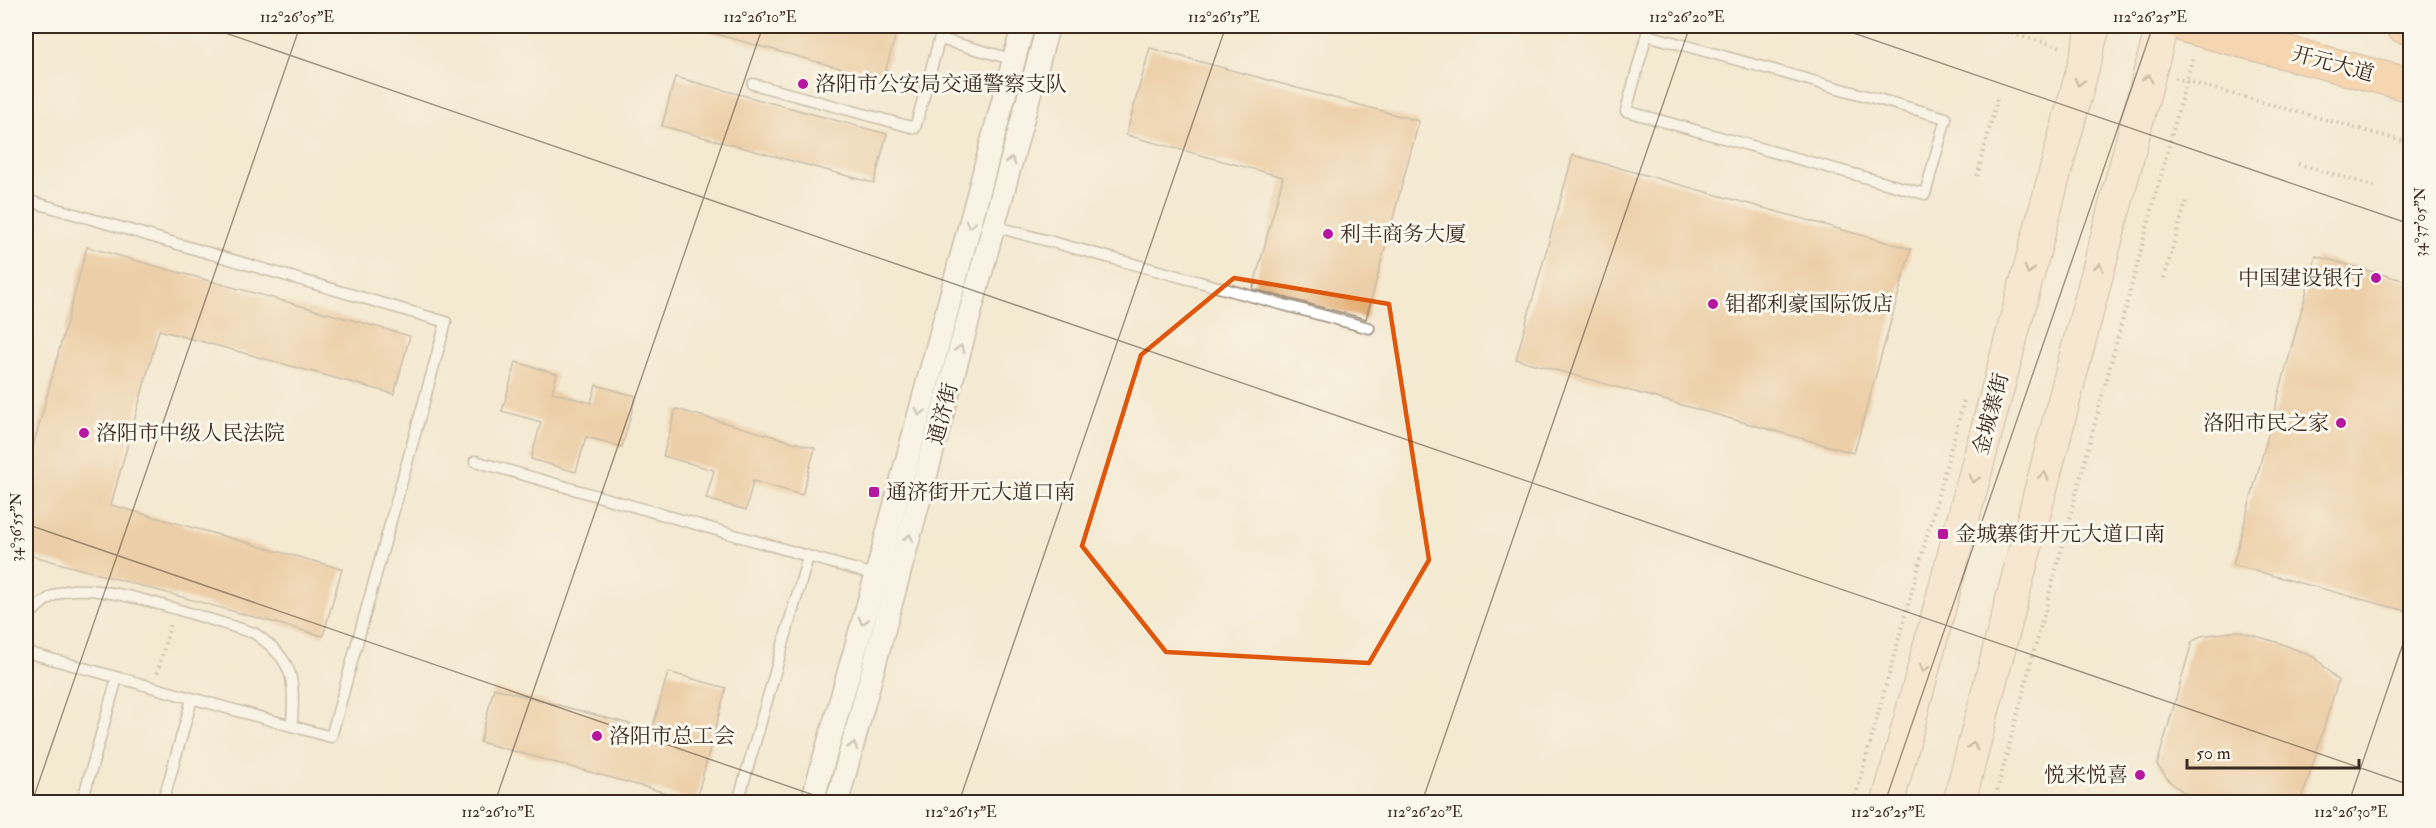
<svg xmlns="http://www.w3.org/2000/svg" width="2436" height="828" font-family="'IM FELL Double Pica','Noto Serif SC',serif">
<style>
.building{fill:#e3af75}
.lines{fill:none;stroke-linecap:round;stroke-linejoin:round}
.lane-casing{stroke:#988a78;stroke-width:13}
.street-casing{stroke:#988a78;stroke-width:25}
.secondary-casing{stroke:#988a78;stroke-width:34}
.primary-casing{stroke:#988a78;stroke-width:35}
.path{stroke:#988a78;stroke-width:4;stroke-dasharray:1.5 4.5;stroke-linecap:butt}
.lane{stroke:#fff;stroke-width:10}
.street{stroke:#fff;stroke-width:22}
.secondary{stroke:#fce5cf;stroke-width:32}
.primary{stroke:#f7be88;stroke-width:33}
.oneway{stroke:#9c8876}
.oneway2{stroke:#a79f9a}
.marked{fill:none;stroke:#df570d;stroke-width:4.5;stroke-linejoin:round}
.ticks{fill:none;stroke:#3b2a1e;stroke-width:1.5;stroke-opacity:0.45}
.poi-dot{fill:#b5179e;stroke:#fbf7ec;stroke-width:2}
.labels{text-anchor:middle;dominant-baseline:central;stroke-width:6;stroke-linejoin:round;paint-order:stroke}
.street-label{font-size:21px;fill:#3b2a1e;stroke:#fbf7ec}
.poi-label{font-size:21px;fill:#3b2a1e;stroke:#fbf7ec;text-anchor:start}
.neatline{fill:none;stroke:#3b2a1e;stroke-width:2}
.ticks-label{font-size:15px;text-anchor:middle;fill:#3b2a1e}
</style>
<rect width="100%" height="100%" fill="#fbf7ec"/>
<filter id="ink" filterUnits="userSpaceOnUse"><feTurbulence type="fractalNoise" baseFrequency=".0167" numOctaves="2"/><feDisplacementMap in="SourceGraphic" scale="12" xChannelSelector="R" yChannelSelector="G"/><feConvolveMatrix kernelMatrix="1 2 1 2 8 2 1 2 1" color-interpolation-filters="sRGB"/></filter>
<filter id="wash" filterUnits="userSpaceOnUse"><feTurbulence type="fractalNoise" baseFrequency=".008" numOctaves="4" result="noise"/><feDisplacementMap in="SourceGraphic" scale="24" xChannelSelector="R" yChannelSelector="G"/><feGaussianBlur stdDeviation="1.35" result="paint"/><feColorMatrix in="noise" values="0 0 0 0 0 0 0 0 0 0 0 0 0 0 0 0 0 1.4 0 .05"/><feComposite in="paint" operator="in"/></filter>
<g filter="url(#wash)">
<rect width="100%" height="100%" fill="#f4e9d1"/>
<g id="blocks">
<!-- building -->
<g class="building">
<polygon points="706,26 898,26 883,80 705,31"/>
<polygon points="1150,48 1419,121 1366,319 1253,289 1283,177 1126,135"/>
<polygon points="675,77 887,134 874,183 662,126"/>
<polygon points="1573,155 1911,249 1854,453 1516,359"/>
<polygon points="87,247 410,336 394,394 159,330 111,505 342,569 323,636 26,554 26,473"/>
<polygon points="2316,256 2410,282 2410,612 2233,565"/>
<polygon points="516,362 557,374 552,392 591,403 596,385 636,396 622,447 586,437 576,472 531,459 541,422 502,411"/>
<polygon points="676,409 815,448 802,495 753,481 746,510 706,499 714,470 663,456"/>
<polygon points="2238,631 2280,643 2316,658 2338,681 2301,802 2198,802 2171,783 2157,765 2192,642 2201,636"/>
<polygon points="668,672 726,688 696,801 480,742 494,688 652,730"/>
</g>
</g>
</g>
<g filter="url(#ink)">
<use href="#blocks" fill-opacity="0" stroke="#988a78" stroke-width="1.5"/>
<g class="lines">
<defs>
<g id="lane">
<polyline points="1647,35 1946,118 1925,194 1626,111 1649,26"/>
<polyline points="940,39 1015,60"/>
<polyline points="753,84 915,128 943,26"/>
<polyline points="26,200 446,322 331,737 26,652"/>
<polyline points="993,226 1369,328"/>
<polyline points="475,461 878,576"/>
<path d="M26,620C36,607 49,595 66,591C106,582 212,621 254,633C296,662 294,679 292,726"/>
<polyline points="82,802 117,678"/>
<polyline points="163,802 192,699"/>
<polyline points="738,802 808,557"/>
</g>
<g id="street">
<polyline points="812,802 876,576 1023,26"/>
<polyline points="837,802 1048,26"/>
</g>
<g id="secondary">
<polyline points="1888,802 2094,26"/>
<polyline points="1959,802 2162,26"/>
</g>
<g id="primary">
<polyline points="2185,26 2410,85"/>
<polyline points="2402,26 2410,28"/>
</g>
</defs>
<!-- lane casing -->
<use href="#lane" class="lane-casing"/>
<!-- street casing -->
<use href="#street" class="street-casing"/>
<!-- secondary casing -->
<use href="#secondary" class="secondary-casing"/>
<!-- primary casing -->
<use href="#primary" class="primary-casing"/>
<!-- path -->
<g class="path">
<polyline points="1983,26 2061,47"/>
<polyline points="2175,78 2410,143"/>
<polyline points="2298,164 2377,187"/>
<polyline points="1977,176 1997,99"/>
<polyline points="2164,278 2186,202"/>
<polyline points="157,673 171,622"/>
<polyline points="1854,802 1965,397"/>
<polyline points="1994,802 2193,55"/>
</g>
<!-- lane -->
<use href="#lane" class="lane"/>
<!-- street -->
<use href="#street" class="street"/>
<!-- secondary -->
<use href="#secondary" class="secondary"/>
<!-- primary -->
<use href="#primary" class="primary"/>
</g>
<!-- one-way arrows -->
<defs><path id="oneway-chevron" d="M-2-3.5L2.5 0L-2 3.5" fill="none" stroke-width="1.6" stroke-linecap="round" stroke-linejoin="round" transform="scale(1.5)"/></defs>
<g class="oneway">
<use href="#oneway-chevron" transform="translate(2148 78) rotate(-75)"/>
<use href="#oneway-chevron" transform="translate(2079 82) rotate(105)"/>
<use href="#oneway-chevron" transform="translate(2099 267) rotate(-75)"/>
<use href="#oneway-chevron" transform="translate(2029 270) rotate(105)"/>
<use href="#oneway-chevron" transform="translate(2044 476) rotate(-75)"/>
<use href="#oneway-chevron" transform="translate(1974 479) rotate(105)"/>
<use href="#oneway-chevron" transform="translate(1924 668) rotate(105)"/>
<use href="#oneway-chevron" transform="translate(1973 746) rotate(-75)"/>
</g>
<g class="oneway2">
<use href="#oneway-chevron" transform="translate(1011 161) rotate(-75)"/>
<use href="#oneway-chevron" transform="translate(970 224) rotate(105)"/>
<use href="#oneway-chevron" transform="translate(960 349) rotate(-75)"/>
<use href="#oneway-chevron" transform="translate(920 412) rotate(105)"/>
<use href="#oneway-chevron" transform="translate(909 538) rotate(-75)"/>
<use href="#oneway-chevron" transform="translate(863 621) rotate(106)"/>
<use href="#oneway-chevron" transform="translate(853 746) rotate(-75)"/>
</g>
</g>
<!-- marked area -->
<path d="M0 0H2436V828H0ZM1234,278L1389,304L1429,560L1369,663L1166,652L1082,546L1141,355Z" fill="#f4e9d1" fill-opacity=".55" fill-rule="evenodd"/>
<path class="marked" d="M1234,278L1389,304L1429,560L1369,663L1166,652L1082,546L1141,355Z"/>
<!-- ticks -->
<path class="ticks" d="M205,26L2410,785M1833,26L2410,224M26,524L834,802M32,802L300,26M495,802L763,26M959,802L1226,26M1422,802L1690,26M1885,802L2153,26M2349,802L2410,623"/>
<!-- markers -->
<g class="poi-dot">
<circle cx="803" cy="84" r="6"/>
<circle cx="1328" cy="234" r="6"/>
<circle cx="2376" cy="278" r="6"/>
<circle cx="1713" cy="304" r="6"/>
<circle cx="2341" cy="423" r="6"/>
<circle cx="84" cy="433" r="6"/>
<rect x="868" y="486" width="12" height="12" rx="3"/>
<rect x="1937" y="528" width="12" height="12" rx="3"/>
<circle cx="597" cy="736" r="6"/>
<circle cx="2140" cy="775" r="6"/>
</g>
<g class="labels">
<!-- street labels -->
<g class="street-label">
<text transform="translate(2333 64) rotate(15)">开元大道</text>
<text transform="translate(943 414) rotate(-75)">通济街</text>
<text transform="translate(1991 414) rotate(-75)">金城寨街</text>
</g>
<!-- poi labels -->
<g class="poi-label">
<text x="815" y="84">洛阳市公安局交通警察支队</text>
<text x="1340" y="234">利丰商务大厦</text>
<text x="2364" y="278" text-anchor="end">中国建设银行</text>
<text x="1725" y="304">钼都利豪国际饭店</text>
<text x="2329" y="423" text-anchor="end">洛阳市民之家</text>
<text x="96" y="433">洛阳市中级人民法院</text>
<text x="886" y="492">通济街开元大道口南</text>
<text x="1955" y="534">金城寨街开元大道口南</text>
<text x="609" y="736">洛阳市总工会</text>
<text x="2128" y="775" text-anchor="end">悦来悦喜</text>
</g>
</g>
<!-- margin -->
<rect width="2436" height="828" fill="none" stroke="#fbf7ec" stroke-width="66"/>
<!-- scale -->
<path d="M2187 759v9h172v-9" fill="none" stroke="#3b2a1e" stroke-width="3"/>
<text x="2196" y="759" font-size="18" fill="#3b2a1e" stroke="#fbf7ec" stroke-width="4.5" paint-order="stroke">50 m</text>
<rect x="33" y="33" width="2370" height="762" class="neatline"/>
<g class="ticks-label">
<text x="297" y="22">112°26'05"E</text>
<text x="760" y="22">112°26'10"E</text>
<text x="1224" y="22">112°26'15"E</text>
<text x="1687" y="22">112°26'20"E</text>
<text x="2150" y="22">112°26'25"E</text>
<text transform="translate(2420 222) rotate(-90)" y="5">34°37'05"N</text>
<text transform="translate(16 527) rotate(-90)" y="5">34°36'55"N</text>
<text x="498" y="817">112°26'10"E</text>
<text x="961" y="817">112°26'15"E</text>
<text x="1425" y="817">112°26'20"E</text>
<text x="1888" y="817">112°26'25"E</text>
<text x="2351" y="817">112°26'30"E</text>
</g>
</svg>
